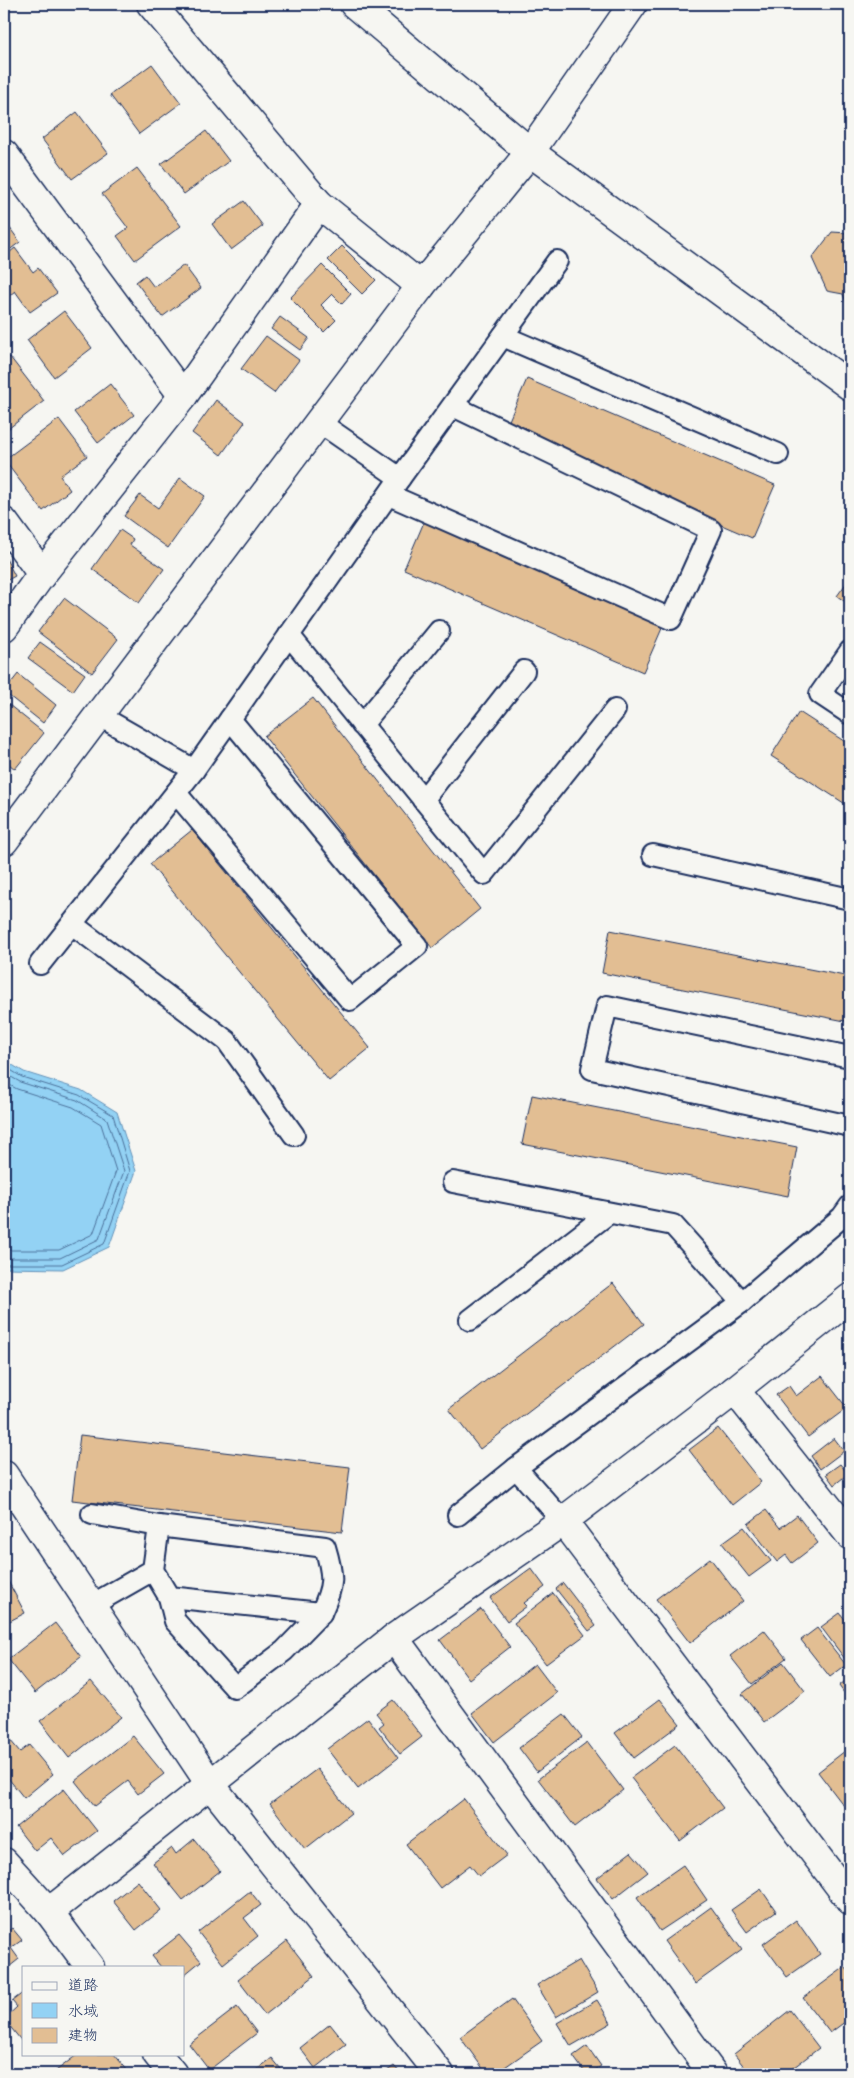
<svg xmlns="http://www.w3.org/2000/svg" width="854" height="2078" font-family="Caveat,'Klee One',sans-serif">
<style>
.water{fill:#93d2f4;stroke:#6391b8}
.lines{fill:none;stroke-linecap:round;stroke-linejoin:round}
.shore{stroke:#4b709a;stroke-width:1}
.building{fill:#e2be93;stroke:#1b2f5e}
.lane-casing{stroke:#1b2f5e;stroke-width:24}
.street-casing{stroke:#1b2f5e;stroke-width:31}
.secondary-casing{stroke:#1b2f5e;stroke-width:31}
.lane{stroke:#f6f6f2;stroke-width:20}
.street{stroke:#f6f6f2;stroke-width:28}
.secondary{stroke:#f6f6f2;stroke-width:28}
</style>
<rect width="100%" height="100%" fill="#f6f6f2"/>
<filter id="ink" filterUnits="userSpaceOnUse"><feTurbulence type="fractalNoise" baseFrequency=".02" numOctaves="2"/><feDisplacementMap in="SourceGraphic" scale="10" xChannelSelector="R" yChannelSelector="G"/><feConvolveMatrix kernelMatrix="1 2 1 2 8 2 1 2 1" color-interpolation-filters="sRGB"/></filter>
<g filter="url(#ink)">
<!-- water -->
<polygon class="water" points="4,1060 24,1072 81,1090 117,1112 136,1171 109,1247 63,1269 4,1268"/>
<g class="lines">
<!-- shore -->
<g class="shore">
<polyline points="4,1066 22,1077 79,1095 113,1115 130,1171 104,1244 62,1264 4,1264"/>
<polyline points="4,1073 20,1082 77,1100 107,1119 124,1171 99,1239 60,1258 4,1258"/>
<polyline points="4,1082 17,1089 73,1107 101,1124 116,1171 93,1234 59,1250 4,1250"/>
</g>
</g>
<!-- building -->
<g class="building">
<polygon points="152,64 181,103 139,134 110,95"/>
<polygon points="77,112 108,153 72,179 42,139"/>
<polygon points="206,131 229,161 184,194 161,164"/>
<polygon points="137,168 181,226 135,260 117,236 128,228 102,194"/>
<polygon points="244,201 263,226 231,250 212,224"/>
<polygon points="4,220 20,242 4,254"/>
<polygon points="832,232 848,233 850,238 850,307 848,307 843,294 827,291 812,258"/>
<polygon points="342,246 376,280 362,294 328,260"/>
<polygon points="15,248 33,272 38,268 57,293 30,312 15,291 4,300 4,257"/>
<polygon points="184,265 201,288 162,317 136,282 145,275 154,287"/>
<polygon points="322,265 351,294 342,304 332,294 321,305 336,320 324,332 290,298"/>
<polygon points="64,311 92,348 54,377 27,340"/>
<polygon points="280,317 309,338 300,350 271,329"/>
<polygon points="266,336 299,360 274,393 241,369"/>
<polygon points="10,357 44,401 4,432 4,361"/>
<polygon points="527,379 775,485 752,538 504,432"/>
<polygon points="110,384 134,415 98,443 74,412"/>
<polygon points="216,400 245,422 221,455 192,433"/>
<polygon points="59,419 87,456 60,476 70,490 43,511 4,460"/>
<polygon points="180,478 205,496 168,548 124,516 140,495 158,508"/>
<polygon points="424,522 663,626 643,672 404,569"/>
<polygon points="120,530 133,539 130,545 164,569 139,603 92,569"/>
<polygon points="4,555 15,576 4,582"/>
<polygon points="850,578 850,605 837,596"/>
<polygon points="64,598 118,639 92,673 38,632"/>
<polygon points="40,642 85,674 73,691 28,658"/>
<polygon points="18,674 56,705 43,723 4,692"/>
<polygon points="313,698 480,909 432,948 264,736"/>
<polygon points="4,701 44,733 15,769 4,760"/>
<polygon points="799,712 850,745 850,807 771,756"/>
<polygon points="192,830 370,1048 329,1081 150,864"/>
<polygon points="610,930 850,977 850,1022 602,973"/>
<polygon points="532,1095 797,1147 788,1196 522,1144"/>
<polygon points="613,1283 644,1324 480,1449 449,1409"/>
<polygon points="822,1376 847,1408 808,1437 776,1395 789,1386 796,1396"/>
<polygon points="718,1428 761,1482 732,1505 689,1450"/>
<polygon points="80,1435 350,1467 342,1532 72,1500"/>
<polygon points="834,1438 844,1451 820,1469 811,1456"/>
<polygon points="840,1464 848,1474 834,1485 826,1474"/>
<polygon points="766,1510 780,1528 797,1515 818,1543 792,1563 786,1555 777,1562 748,1524"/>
<polygon points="744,1527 771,1561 749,1577 722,1543"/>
<polygon points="710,1558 743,1601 690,1643 656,1599"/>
<polygon points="531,1568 545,1587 524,1603 527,1606 507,1621 490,1598"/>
<polygon points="8,1581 25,1613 4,1624 4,1583"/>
<polygon points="563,1583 596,1626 589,1631 556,1589"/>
<polygon points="553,1593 585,1635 546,1664 514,1623"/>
<polygon points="481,1609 510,1647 469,1679 440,1640"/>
<polygon points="840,1613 850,1626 850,1662 848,1663 821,1627"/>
<polygon points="55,1623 81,1657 35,1693 8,1659"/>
<polygon points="817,1628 846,1665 830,1677 801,1640"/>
<polygon points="764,1630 786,1658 752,1684 730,1656"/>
<polygon points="783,1662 805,1691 764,1722 742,1694"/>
<polygon points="535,1664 557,1693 494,1742 472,1713"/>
<polygon points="850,1677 850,1701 839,1686"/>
<polygon points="91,1681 121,1717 69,1758 40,1721"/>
<polygon points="660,1699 680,1724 634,1758 615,1733"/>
<polygon points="393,1700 422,1737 400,1754 379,1727 384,1723 376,1713"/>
<polygon points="564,1714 582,1737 537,1772 519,1748"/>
<polygon points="368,1718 398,1758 358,1789 327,1749"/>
<polygon points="133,1736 164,1774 138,1794 128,1781 95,1806 75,1781"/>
<polygon points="10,1740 20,1752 29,1745 53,1774 24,1798 4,1773 4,1745"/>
<polygon points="587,1742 623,1790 575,1827 538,1779"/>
<polygon points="675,1745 723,1808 680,1841 631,1778"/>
<polygon points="850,1747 850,1801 844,1806 818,1772"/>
<polygon points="317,1769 351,1813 305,1849 270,1804"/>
<polygon points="64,1789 97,1831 65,1856 51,1838 35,1851 16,1827"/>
<polygon points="464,1799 507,1855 479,1876 470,1865 440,1888 406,1844"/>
<polygon points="194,1839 220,1871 183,1900 153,1863 172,1848 176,1854"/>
<polygon points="631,1852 648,1872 613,1899 597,1878"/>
<polygon points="683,1865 707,1900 660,1931 637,1897"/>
<polygon points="138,1881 161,1910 136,1930 113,1901"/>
<polygon points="761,1889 776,1911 747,1932 731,1910"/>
<polygon points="250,1891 261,1905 244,1918 258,1936 223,1964 198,1932"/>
<polygon points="711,1907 742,1950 695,1984 664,1941"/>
<polygon points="796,1920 820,1954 787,1977 763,1944"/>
<polygon points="12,1928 22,1940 11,1948 19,1959 4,1971 4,1934"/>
<polygon points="179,1935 201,1961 184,1975 184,1967 161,1967 152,1956"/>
<polygon points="287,1941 314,1976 265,2015 238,1980"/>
<polygon points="579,1960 598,1992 556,2017 537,1985"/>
<polygon points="845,1967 850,1973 850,2018 830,2033 803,1998"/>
<polygon points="24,1992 24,2044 4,2019 17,2007 12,2001"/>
<polygon points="512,1999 542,2041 495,2074 487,2074 460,2037"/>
<polygon points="597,2000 611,2023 571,2046 557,2023"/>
<polygon points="237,2007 257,2033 209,2070 189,2044"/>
<polygon points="790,2010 819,2048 785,2074 750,2074 734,2054"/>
<polygon points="330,2024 346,2044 315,2068 300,2048"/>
<polygon points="587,2046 601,2066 589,2074 586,2074 573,2056"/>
<polygon points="78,2054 114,2054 128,2071 124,2074 52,2074"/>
<polygon points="272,2058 285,2074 251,2074"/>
<polygon points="394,2066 401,2074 383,2074"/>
</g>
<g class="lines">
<defs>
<g id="lane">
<polyline points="503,336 778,454"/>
<polyline points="319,422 400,478"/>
<polyline points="389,495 671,619 711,530 453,406"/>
<polyline points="289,635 484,874 615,710"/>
<polyline points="850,651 820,694 850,714"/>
<polyline points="98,715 194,770"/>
<polyline points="362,725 439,631"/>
<polyline points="176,793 350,1000 417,946 230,719"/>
<polyline points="423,800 524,671"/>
<polyline points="653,855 850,899"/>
<polyline points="72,924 227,1041 294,1135"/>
<polyline points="40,964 194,770 400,478 557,261"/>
<polyline points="850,1057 607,1006 592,1069 850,1126"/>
<polyline points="453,1182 673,1225 742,1302"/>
<polyline points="470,1320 609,1213"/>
<polyline points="516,1468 563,1521"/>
<polyline points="92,1514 159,1526"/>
<polyline points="458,1515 516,1468 742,1302 842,1217 850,1206"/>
<polyline points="169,1597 175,1621 235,1688 284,1651 321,1613"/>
<path d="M90,1606L153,1570L159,1526L325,1547C334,1577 334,1585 321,1613L169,1597L153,1570"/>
</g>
<g id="street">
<polyline points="151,4 319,204 421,286"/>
<polyline points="530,152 633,4"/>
<polyline points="4,154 183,396"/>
<polyline points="4,522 42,574"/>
<polyline points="4,627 42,574 183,396 319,204"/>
<polyline points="735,1390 850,1535"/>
<polyline points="4,1475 210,1784 440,2074"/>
<polyline points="563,1521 850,1900"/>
<polyline points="394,1638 713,2074"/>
<polyline points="4,1862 49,1912 90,1967"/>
<polyline points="49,1912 394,1638 563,1521 735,1390 850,1298"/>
<polyline points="157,2054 173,2074"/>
</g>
<g id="secondary">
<polyline points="354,4 530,152 850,386"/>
<polyline points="4,841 421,286 530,152"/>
</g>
</defs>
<!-- lane casing -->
<use href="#lane" class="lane-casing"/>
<!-- street casing -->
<use href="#street" class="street-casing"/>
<!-- secondary casing -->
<use href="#secondary" class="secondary-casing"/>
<!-- lane -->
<use href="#lane" class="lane"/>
<!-- street -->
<use href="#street" class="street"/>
<!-- secondary -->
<use href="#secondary" class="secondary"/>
</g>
</g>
<!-- margin -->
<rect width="854" height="2078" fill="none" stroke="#f6f6f2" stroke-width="20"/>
<rect x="10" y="10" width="834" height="2058" fill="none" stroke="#1b2f5e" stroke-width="2" filter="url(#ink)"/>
<!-- legend -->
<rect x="22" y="1966" width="162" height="90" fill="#f6f6f2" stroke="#9ea6b7"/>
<rect x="32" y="1982" width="25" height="8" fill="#f6f6f2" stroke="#9ea6b7"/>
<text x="68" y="1990" font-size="15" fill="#1b2f5e">道路</text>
<rect x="32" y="2003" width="25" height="15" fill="#93d2f4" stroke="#9ea6b7"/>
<text x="68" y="2016" font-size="15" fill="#1b2f5e">水域</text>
<rect x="32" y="2028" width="25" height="15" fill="#e2be93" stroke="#9ea6b7"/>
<text x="68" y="2040" font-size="15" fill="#1b2f5e">建物</text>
</svg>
